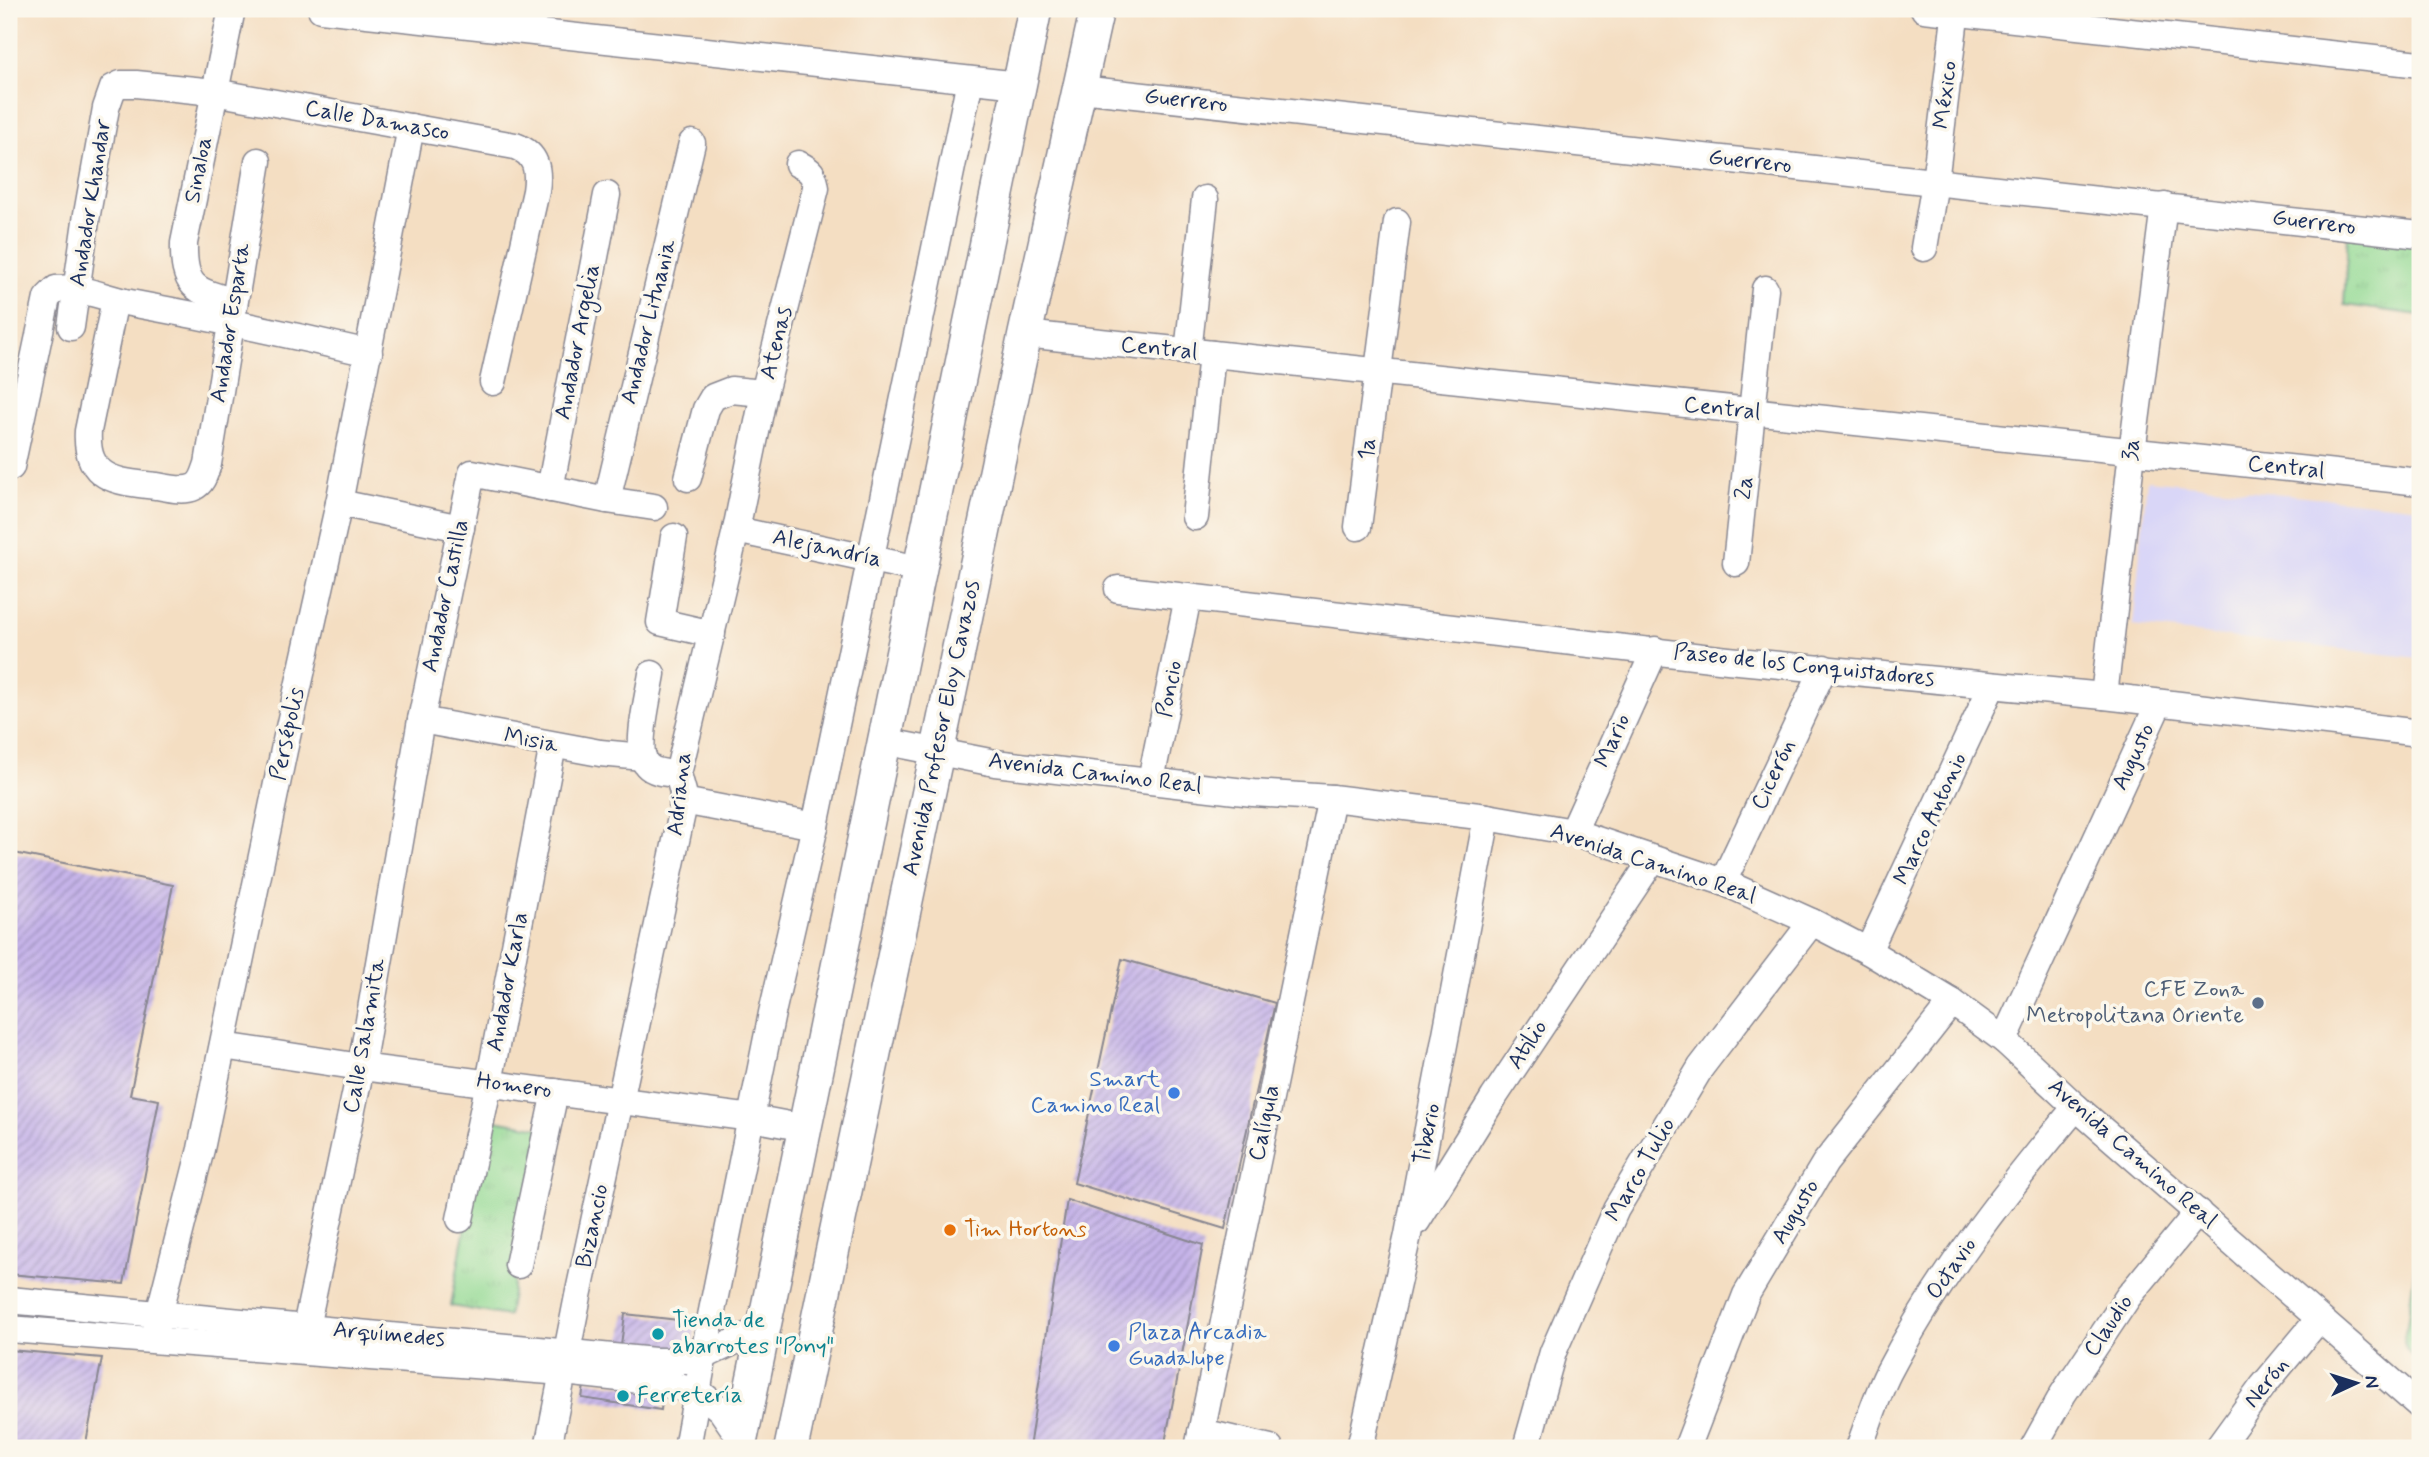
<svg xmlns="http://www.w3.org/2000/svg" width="2429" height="1457" font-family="Mynerve,sans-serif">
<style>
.built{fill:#d9d6f7}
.park{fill:url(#park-tufts);stroke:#568478;stroke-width:2}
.building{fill:url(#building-hatch)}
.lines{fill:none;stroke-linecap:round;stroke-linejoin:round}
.minor-casing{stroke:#888690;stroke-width:29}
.major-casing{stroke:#888690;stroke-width:36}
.minor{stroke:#fff;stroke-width:26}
.major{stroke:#fff;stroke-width:33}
.service-dot{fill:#5c6f8a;stroke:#fbf7ec;stroke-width:2.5}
.shop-dot{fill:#3f7fe0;stroke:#fbf7ec;stroke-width:2.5}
.food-dot{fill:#e8710a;stroke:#fbf7ec;stroke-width:2.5}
.culture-dot{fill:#0f9aa8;stroke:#fbf7ec;stroke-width:2.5}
.labels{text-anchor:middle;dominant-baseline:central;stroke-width:7;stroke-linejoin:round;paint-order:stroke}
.street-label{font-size:23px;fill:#1b2f5e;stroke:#fbf7ec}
.service-label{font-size:23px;fill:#4e5e75;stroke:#fbf7ec;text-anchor:end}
.shop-label{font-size:23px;fill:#366cbe;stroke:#fbf7ec;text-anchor:end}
.food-label{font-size:23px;fill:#c56008;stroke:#fbf7ec;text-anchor:start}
.culture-label{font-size:23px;fill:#0d838f;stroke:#fbf7ec;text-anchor:start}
</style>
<defs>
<pattern id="park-tufts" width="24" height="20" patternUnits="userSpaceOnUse" patternTransform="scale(1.75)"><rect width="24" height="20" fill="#92d993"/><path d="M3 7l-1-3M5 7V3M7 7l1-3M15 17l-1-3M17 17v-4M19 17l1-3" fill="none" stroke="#7dbb81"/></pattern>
<pattern id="building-hatch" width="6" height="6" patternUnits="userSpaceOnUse" patternTransform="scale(1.75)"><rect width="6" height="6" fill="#c6b4e9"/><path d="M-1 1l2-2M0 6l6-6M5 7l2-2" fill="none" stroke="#a093c0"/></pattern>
</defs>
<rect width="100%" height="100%" fill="#fbf7ec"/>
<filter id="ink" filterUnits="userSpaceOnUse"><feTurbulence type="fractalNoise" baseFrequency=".0143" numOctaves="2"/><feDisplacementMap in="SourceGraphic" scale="14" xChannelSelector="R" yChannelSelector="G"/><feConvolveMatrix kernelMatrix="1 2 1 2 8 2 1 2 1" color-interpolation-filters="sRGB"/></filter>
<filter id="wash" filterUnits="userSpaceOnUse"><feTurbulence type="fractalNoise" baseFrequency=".00686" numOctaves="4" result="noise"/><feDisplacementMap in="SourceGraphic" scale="28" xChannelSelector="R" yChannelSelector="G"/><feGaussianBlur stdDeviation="1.57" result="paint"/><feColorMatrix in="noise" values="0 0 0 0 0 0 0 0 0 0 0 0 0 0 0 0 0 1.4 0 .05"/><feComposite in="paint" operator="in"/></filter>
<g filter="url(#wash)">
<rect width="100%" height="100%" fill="#f4dec2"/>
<!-- built -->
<polygon class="built" points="2147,480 2420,508 2420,658 2133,626"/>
<!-- park -->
<g class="park">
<polygon points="2348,235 2420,244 2420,315 2344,305"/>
<polygon points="484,1118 541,1128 508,1316 451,1306"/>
<path d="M2420,1230V1359L2417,1360C2403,1349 2402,1342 2407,1325Z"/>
</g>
<g id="blocks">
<!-- building -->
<g class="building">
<polygon points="9,852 173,885 130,1095 159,1100 124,1284 9,1274"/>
<polygon points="1122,959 1275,1003 1225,1229 1074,1183"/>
<polygon points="1067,1200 1203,1245 1164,1448 1029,1448"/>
<polygon points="625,1314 696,1322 691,1355 621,1346"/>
<polygon points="9,1350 102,1358 85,1448 9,1448"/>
<polygon points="585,1380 663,1393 661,1410 582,1398"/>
</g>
</g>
</g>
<g filter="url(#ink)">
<use href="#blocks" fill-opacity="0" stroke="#888690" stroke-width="2"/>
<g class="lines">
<defs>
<g id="minor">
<path d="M232,9L184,243C183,286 194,292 234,301"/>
<polyline points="321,9 1019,85"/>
<polyline points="1924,9 2420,64"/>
<polyline points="1080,89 2420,235"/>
<polyline points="1924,248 1935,182 1956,9"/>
<path d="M115,300L88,431C85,480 117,482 157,486C168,488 184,492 194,487C203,483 205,472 208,464L258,161"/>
<path d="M71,327L87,214L106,108L113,88L121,84H136L214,92L515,146C537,154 539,170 536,191L493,382"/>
<polyline points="1025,334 2420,482"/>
<polyline points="1188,352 1205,199"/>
<path d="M11,467L47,298L56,289C80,286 102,297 125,302C207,317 288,334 369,353"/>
<polyline points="688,478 706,409 713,397 731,390 764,393"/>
<polyline points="550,489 607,195"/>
<polyline points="607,500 692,143"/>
<polyline points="339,503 461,528"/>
<polyline points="1195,517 1212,354"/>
<polyline points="1358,527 1397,222"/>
<polyline points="736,530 918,569"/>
<polyline points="674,537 660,622 712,634"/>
<polyline points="1736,563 1765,289"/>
<polyline points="1118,589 1728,660 2104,696 2420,733"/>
<path d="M652,674C649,693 634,751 647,765C654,773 668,773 678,774"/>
<polyline points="2104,696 2132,452 2164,206"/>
<polyline points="421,720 600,753 643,757"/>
<polyline points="883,741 995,763 1253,793 1332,798 1487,817 1573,832 1723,882 1812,922 1868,951 1952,1002 2004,1040 2076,1107 2420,1406"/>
<polyline points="1151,780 1188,597"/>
<polyline points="683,801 815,826"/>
<polyline points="1573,832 1655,650"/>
<polyline points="1723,882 1824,668"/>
<polyline points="1868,951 1992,686"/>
<polyline points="2004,1040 2159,703"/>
<polyline points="223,1046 361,1067 752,1118 805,1128"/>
<polyline points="460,1219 489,1083 553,745"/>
<polyline points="1417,1221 1494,1097 1653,859"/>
<polyline points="518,1265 555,1092"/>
<polyline points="9,1300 655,1361 690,1361 704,1356 763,1328"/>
<polyline points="9,1329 563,1372 658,1382 699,1392 721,1410 741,1439"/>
<polyline points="153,1338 201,1149 284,750 339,503 411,127"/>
<polyline points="301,1351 361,1067 421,720 472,473 607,500 654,507"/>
<polyline points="1201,1432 1270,1448"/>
<path d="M548,1448L578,1296L682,813L683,792L678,774L736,530L764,393L816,188C814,174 811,170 798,164"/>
<polyline points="687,1448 711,1316 772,1013 815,826 970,80"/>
<polyline points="1198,1448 1332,798"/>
<polyline points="1360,1448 1408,1235 1487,817"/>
<polyline points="1526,1448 1553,1352 1616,1209 1701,1067 1812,922"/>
<polyline points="1687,1448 1746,1295 1825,1163 1952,1002"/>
<path d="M1859,1448C1868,1424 1876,1397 1888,1373C1938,1277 2006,1191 2076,1107"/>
<polyline points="2033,1448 2063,1394 2128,1297 2198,1212"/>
<polyline points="2218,1448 2263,1386 2319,1319"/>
</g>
<g id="major">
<polyline points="739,1448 1035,9"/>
<polyline points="791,1448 1025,334 1097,9"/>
</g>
</defs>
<!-- minor casing -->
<use href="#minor" class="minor-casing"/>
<!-- major casing -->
<use href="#major" class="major-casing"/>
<!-- minor -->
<use href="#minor" class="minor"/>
<!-- major -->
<use href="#major" class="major"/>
</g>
</g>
<!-- markers -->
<circle class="service-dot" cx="2258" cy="1003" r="7"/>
<g class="shop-dot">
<circle cx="1174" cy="1093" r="7"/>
<circle cx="1114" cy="1346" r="7"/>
</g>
<circle class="food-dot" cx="950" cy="1230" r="7"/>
<g class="culture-dot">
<circle cx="658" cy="1334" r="7"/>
<circle cx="623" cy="1396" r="7"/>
</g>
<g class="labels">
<!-- street labels -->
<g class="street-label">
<text transform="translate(1946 95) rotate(-83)">México</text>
<text transform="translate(1186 101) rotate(6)">Guerrero</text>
<text transform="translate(377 121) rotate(10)">Calle Damasco</text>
<text transform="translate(1750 162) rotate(6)">Guerrero</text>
<text transform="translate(199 170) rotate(-79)">Sinaloa</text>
<text transform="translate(91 203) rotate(-81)">Andador Khandar</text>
<text transform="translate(2314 223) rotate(7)">Guerrero</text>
<text transform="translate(649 322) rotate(-76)">Andador Lituania</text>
<text transform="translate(231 323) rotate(-81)">Andador Esparta</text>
<text transform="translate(578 342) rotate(-79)">Andador Argelia</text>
<text transform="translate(777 343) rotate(-76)">Atenas</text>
<text transform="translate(1159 349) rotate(6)">Central</text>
<text transform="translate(1722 409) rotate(6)">Central</text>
<text transform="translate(1368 449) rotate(-83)">1a</text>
<text transform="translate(2132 450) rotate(-83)">3a</text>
<text transform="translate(2286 468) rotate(6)">Central</text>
<text transform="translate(1745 488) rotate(-83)">2a</text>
<text transform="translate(827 549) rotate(12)">Alejandría</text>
<text transform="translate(446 596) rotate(-78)">Andador Castilla</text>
<text transform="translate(1804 666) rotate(6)">Paseo de los Conquistadores</text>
<text transform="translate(1170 689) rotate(-79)">Poncio</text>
<text transform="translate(942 728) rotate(-78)">Avenida Profesor Eloy Cavazos</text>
<text transform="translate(288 734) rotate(-78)">Persépolis</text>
<text transform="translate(531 741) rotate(11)">Misia</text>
<text transform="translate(1613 741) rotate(-66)">Mario</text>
<text transform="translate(2134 757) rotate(-65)">Augusto</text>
<text transform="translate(1095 774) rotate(7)">Avenida Camino Real</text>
<text transform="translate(1774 775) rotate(-65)">Cicerón</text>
<text transform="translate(680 794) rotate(-84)">Adriana</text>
<text transform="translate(1931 819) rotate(-65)">Marco Antonio</text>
<text transform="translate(1653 864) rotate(18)">Avenida Camino Real</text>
<text transform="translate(508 982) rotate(-79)">Andador Karla</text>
<text transform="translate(365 1036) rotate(-80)">Calle Salamita</text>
<text transform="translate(1528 1045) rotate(-57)">Atilio</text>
<text transform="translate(514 1086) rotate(8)">Homero</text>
<text transform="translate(1265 1123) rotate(-78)">Calígula</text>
<text transform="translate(1428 1134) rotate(-79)">Tiberio</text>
<text transform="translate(2132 1154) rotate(41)">Avenida Camino Real</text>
<text transform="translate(1641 1170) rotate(-60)">Marco Tulio</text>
<text transform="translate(1796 1212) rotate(-59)">Augusto</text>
<text transform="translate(593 1226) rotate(-78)">Bizancio</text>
<text transform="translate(1952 1269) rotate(-55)">Octavio</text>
<text transform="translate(2109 1326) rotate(-56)">Claudio</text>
<text transform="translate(389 1335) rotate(5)">Arquímedes</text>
<text transform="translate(2267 1383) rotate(-51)">Nerón</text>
</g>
<!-- service labels -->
<g class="service-label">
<text x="2244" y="990">CFE Zona<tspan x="2244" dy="26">Metropolitana Oriente</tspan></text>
</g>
<!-- shop labels -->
<g class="shop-label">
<text x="1160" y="1080">Smart<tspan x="1160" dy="26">Camino Real</tspan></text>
<text x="1128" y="1333" text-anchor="start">Plaza Arcadia<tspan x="1128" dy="26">Guadalupe</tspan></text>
</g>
<!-- food labels -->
<g class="food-label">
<text x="964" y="1230">Tim Hortons</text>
</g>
<!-- culture labels -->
<g class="culture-label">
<text x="672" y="1321">Tienda de<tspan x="672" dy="26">abarrotes "Pony"</tspan></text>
<text x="637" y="1396">Ferretería</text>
</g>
</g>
<!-- margin -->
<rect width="2429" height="1457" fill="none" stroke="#fbf7ec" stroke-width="35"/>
<!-- north arrow -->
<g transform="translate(2356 1383) rotate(86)" stroke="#fbf7ec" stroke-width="5" paint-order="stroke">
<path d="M0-5L12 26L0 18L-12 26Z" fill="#1b2f5e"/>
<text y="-10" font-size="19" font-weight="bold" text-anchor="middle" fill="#1b2f5e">N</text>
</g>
</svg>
